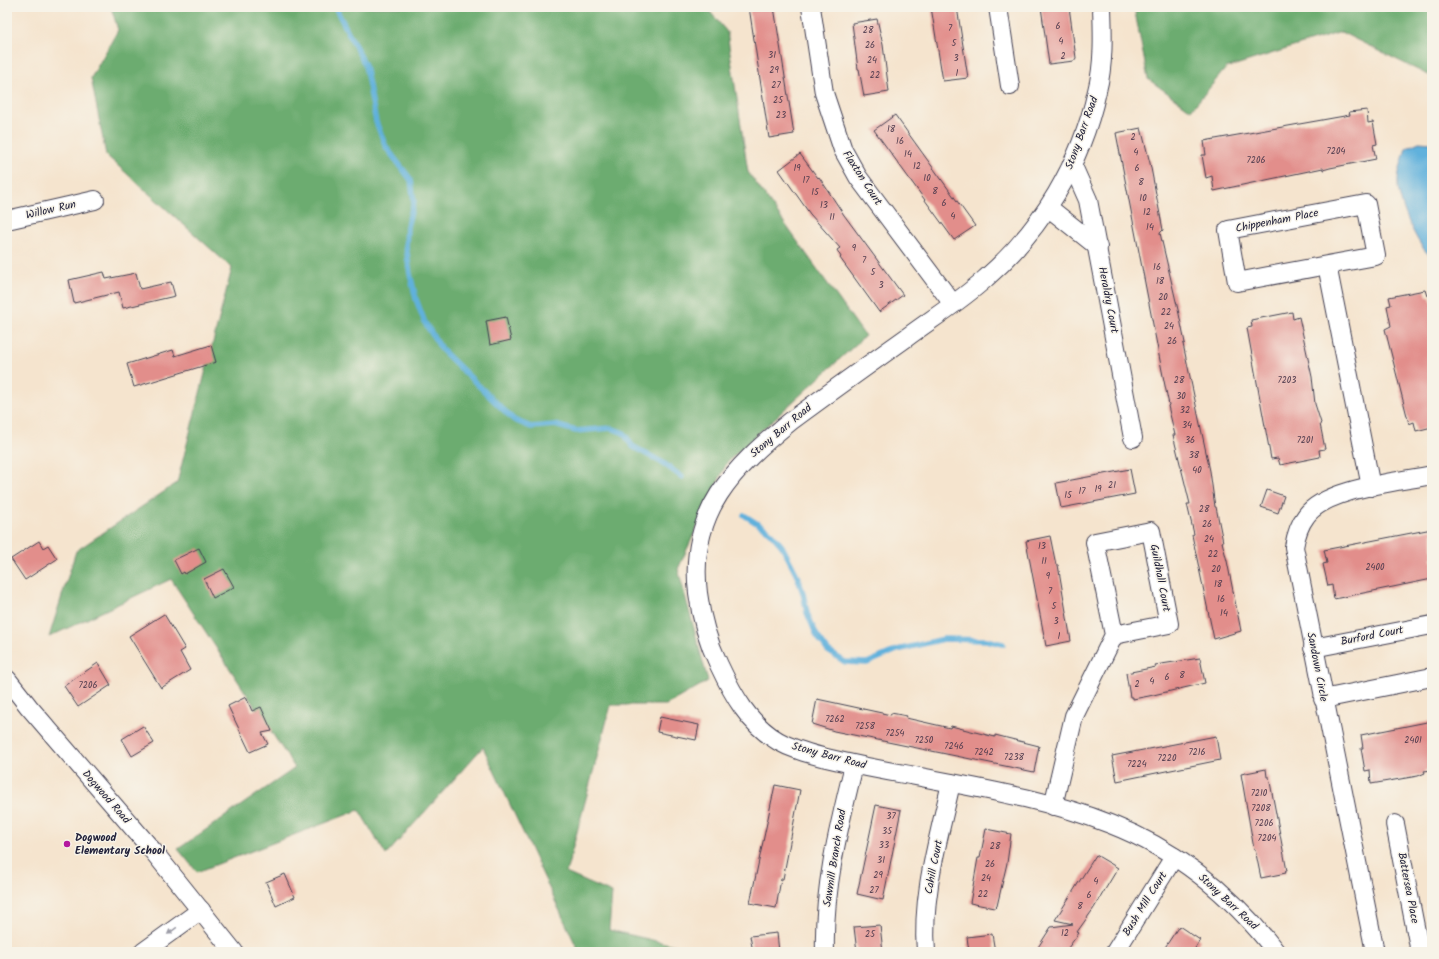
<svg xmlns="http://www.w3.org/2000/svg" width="1439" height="959" font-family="Kalam,sans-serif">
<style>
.forest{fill:#6cac6f;stroke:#476755}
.water{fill:#61b1dc;stroke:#426a8c}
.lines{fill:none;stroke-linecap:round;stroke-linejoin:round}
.stream{stroke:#61b1dc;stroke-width:5.5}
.building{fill:#e28e8b}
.minor-casing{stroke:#423f51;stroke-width:20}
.minor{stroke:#fff;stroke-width:18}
.oneway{fill:#9c9ca7}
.poi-dot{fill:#b5179e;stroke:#f7f3e8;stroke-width:1.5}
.labels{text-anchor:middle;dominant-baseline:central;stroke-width:3;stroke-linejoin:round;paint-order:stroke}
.number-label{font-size:9px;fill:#523d4f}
.street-label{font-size:11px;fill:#22223b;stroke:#f7f3e8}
.poi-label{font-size:11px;font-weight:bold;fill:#22223b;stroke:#f7f3e8;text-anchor:start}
</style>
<rect width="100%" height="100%" fill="#f7f3e8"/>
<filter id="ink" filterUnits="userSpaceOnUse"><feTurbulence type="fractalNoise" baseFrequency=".025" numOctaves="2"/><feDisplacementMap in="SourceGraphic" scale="8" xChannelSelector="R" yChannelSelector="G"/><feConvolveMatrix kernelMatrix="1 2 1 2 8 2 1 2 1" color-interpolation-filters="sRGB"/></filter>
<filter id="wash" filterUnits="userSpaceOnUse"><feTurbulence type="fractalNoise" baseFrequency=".012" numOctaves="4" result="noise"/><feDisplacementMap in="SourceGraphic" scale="16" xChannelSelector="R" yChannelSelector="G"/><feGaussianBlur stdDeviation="0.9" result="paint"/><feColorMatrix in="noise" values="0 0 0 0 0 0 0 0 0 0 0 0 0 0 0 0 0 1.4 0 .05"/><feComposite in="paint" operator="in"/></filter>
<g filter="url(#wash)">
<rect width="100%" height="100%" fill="#f5e4ce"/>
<!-- forest -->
<g class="forest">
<polygon points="111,7 706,7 727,32 748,172 865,336 727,462 678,569 708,681 666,705 611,705 566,873 612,893 609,930 691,949 694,952 579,952 483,747 386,855 359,810 197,872 178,849 295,768 171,579 49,637 76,551 177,483 232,268 106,155 91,78 118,30"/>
<polygon points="1134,7 1432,7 1432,77 1341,32 1226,68 1191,110 1148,79"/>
</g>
<!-- water -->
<path class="water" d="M1419,142L1432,143V257C1418,249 1400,204 1398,188C1396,175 1403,160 1406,148Z"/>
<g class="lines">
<!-- stream -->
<g class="stream">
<polyline points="335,7 365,65 376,122 386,147 411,180 414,202 407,226 406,246 410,274 416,299 425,323 442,350 514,420 531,427 555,425 576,431 611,428 624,433 632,446 663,463 682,477"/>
<polyline points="744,515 769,531 782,546 796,573 803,593 807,613 817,636 828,651 845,662 867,663 897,650 944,639 986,640 1003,644"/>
</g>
</g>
<g id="blocks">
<!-- building -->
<g class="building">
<polygon points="749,7 774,7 794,134 769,138"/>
<polygon points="931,7 957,7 968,78 943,81"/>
<polygon points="1041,7 1069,7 1076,58 1074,61 1049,64"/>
<polygon points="877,19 883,45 889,92 864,96 859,69 858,69 852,23"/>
<polygon points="1367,110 1368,123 1373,122 1377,144 1373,145 1376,159 1330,168 1323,170 1323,168 1214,191 1212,176 1206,178 1202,155 1206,155 1204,141 1350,115 1349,112"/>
<polygon points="895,115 975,226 954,240 874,130"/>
<polygon points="1141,128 1150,163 1163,230 1160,233 1179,314 1185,343 1183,344 1210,471 1215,507 1216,507 1223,542 1222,542 1227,561 1241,631 1214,639 1192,535 1194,534 1187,504 1190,504 1173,435 1175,435 1168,406 1169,405 1163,376 1116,133"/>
<polygon points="800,154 818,178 819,177 844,215 903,295 879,312 840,258 841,257 837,250 840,248 810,214 779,170"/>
<polygon points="104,272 106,279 136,273 140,289 171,282 175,296 123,308 119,292 74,303 69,280"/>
<polygon points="1425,290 1427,296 1430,296 1432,304 1432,427 1416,431 1414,422 1409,424 1385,329 1391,326 1387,306 1391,305 1389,297"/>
<polygon points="1292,312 1293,319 1299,317 1312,377 1315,404 1321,423 1320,424 1325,449 1319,450 1320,457 1280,465 1278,458 1271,459 1247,328 1252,327 1251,320"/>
<polygon points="506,317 511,340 490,345 486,321"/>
<polygon points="211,345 216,362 134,387 127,364 173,350 175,356"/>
<polygon points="1130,469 1135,494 1061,508 1056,483"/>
<polygon points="1267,490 1284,496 1278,513 1261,507"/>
<polygon points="1432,529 1432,579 1334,599 1332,585 1328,586 1323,564 1327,563 1324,550"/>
<polygon points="1050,536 1056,565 1058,565 1071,641 1046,646 1026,541"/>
<polygon points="39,541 43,548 48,545 57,559 25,580 11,559"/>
<polygon points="199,548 206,562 185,574 184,572 181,574 174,560"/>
<polygon points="224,569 234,587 213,598 204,579"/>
<polygon points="164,614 185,649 180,652 190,670 161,688 129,636"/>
<polygon points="1200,658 1205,683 1149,696 1133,699 1133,697 1130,697 1126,673 1156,667 1155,665"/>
<polygon points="98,663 111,685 78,707 64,686"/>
<polygon points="246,697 252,711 261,707 272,731 262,733 268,744 250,752 228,706"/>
<polygon points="817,699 891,715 891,713 907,716 906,718 950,728 951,726 995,737 995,735 1039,746 1034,772 834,731 812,724"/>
<polygon points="660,717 699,725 696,740 657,732"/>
<polygon points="1432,721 1432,770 1424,771 1425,773 1418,776 1371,784 1370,770 1365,771 1361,748 1363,748 1361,735"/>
<polygon points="143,726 154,743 132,756 122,739"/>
<polygon points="1216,736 1220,760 1117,781 1112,756"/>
<polygon points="1266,769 1267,777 1269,777 1287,871 1285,871 1286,873 1261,878 1255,849 1254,849 1241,774"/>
<polygon points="775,785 800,790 783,879 781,879 776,908 750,903"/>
<polygon points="876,805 901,810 883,900 857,894"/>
<polygon points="986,829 1011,834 1007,863 997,906 995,908 970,903 978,858 980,858"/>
<polygon points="1096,855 1118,868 1094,908 1077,932 1079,933 1065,952 1035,952 1051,927 1073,924 1055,920"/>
<polygon points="285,874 295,897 276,906 266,882"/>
<polygon points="880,925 883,952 857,952 854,927"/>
<polygon points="1179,926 1200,940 1193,952 1162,952"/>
<polygon points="777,933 779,952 753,952 750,936"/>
<polygon points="992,934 995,952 969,952 967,937"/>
</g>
</g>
</g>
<g filter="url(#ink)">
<use href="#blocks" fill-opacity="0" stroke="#423f51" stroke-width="1"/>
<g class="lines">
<defs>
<g id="minor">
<polyline points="811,7 824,93 843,150 858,177 953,304"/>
<polyline points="998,7 1010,86"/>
<path d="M1102,7C1103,35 1104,64 1097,91C1081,164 1042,229 986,278C962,300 933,318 906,338C868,365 829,393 791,421C733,468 688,512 698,593C701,618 708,642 719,665C733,695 749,724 778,741C792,749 807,753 822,757C851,764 880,770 910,775C977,788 1047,799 1110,824C1177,850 1233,896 1276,952"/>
<polyline points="1072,164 1088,200 1133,438"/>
<polyline points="1049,208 1098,247"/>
<polyline points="7,220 95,200"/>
<polyline points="1327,265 1237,282 1228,230 1366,204 1376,256 1327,265 1371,487"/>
<polyline points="1313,648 1432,625"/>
<polyline points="7,679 29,707 153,851 234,952"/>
<polyline points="1323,699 1432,677"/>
<polyline points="1053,806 1074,716 1114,635 1095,542 1151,531 1169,624 1114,635"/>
<polyline points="1395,824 1420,952"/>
<polyline points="143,952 201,910"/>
<path d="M825,952C823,889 839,826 854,765"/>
<path d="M926,952C921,895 939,838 951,783"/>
<polyline points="1115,952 1174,857"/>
<path d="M1375,952L1294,547C1296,535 1299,525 1306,516C1326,488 1399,482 1432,475"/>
</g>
</defs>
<!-- minor casing -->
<use href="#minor" class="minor-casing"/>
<!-- minor -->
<use href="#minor" class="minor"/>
</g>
<!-- one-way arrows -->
<defs><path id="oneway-solid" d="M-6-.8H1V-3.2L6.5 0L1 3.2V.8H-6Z"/></defs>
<use class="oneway" href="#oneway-solid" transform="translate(172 931) rotate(144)"/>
</g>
<!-- markers -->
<circle class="poi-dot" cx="67" cy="844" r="4"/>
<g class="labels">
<!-- number labels -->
<g class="number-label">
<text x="1058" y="26">6</text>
<text x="950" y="28">7</text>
<text x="868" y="30">28</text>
<text x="1061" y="41">4</text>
<text x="954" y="43">5</text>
<text x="870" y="45">26</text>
<text x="772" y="55">31</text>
<text x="1063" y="56">2</text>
<text x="956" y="58">3</text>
<text x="872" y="60">24</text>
<text x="774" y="70">29</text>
<text x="957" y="73">1</text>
<text x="875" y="75">22</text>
<text x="776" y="85">27</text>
<text x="778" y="100">25</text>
<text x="781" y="115">23</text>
<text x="891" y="129">18</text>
<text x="1133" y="137">2</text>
<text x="900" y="141">16</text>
<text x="1336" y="151">7204</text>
<text x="1136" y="152">4</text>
<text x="908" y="154">14</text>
<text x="1256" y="160">7206</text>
<text x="917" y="166">12</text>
<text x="797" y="168">19</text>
<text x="1137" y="168">6</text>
<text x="927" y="178">10</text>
<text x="806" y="180">17</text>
<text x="1141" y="182">8</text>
<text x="935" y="191">8</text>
<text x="815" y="192">15</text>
<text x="1143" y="198">10</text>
<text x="944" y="203">6</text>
<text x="824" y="205">13</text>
<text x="1147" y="212">12</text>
<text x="953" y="216">4</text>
<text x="832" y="217">11</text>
<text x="1150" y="227">14</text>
<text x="854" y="248">9</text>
<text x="864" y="260">7</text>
<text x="1157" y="267">16</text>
<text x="873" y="272">5</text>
<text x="1160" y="281">18</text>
<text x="881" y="285">3</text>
<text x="1163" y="297">20</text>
<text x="1166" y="312">22</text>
<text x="1169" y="326">24</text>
<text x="1172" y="341">26</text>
<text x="1179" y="380">28</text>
<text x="1287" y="380">7203</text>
<text x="1181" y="396">30</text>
<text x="1185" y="410">32</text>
<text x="1187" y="425">34</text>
<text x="1190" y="440">36</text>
<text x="1305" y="440">7201</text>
<text x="1194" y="455">38</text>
<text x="1197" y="470">40</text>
<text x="1112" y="485">21</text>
<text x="1098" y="489">19</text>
<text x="1082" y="491">17</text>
<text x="1068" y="495">15</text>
<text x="1204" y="509">28</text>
<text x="1207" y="524">26</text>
<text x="1209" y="539">24</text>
<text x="1042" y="546">13</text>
<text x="1213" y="554">22</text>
<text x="1044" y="561">11</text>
<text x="1375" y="567">2400</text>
<text x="1216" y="569">20</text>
<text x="1048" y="576">9</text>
<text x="1218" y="584">18</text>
<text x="1050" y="591">7</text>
<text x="1221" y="599">16</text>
<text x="1054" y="606">5</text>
<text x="1224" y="613">14</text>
<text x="1056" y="621">3</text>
<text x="1059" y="636">1</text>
<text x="1182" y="675">8</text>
<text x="1167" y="677">6</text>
<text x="1152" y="681">4</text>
<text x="1137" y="684">2</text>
<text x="88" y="685">7206</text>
<text x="835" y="719">7262</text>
<text x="865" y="726">7258</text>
<text x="895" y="733">7254</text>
<text x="924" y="740">7250</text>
<text x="1413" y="740">2401</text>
<text x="954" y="746">7246</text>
<text x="984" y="752">7242</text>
<text x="1197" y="752">7216</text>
<text x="1014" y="757">7238</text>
<text x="1167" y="758">7220</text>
<text x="1137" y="764">7224</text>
<text x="1259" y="793">7210</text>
<text x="1261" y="808">7208</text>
<text x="891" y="816">37</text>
<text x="1264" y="823">7206</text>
<text x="887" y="831">35</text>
<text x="1267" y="838">7204</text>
<text x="884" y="845">33</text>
<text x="995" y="846">28</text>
<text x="881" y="860">31</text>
<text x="990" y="864">26</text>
<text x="878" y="875">29</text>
<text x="986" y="878">24</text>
<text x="1096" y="881">4</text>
<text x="874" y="890">27</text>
<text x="983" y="894">22</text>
<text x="1089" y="895">6</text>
<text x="1080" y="906">8</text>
<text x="1065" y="933">12</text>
<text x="870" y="934">25</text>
</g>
<!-- street labels -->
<g class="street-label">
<text transform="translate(1082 133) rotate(-70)">Stony Barr Road</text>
<text transform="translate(862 178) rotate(57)">Flaxton Court</text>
<text transform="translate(51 210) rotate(-13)">Willow Run</text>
<text transform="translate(1277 221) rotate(-11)">Chippenham Place</text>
<text transform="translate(1108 300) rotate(79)">Heraldry Court</text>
<text transform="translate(781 431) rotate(-40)">Stony Barr Road</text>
<text transform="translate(1160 578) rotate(79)">Guildhall Court</text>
<text transform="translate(1372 636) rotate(-11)">Burford Court</text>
<text transform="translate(1317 667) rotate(79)">Sandown Circle</text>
<text transform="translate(829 756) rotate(15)">Stony Barr Road</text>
<text transform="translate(106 797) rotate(49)">Dogwood Road</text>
<text transform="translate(835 858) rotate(-81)">Sawmill Branch Road</text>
<text transform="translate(934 867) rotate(-79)">Cahill Court</text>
<text transform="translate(1408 888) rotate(79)">Battersea Place</text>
<text transform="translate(1228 902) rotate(43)">Stony Barr Road</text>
<text transform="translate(1145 904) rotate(-58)">Bush Mill Court</text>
</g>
<!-- poi labels -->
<g class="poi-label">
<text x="75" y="838">Dogwood<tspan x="75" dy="13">Elementary School</tspan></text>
</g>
</g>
<!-- margin -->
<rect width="1439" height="959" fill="none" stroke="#f7f3e8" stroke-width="24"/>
</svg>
